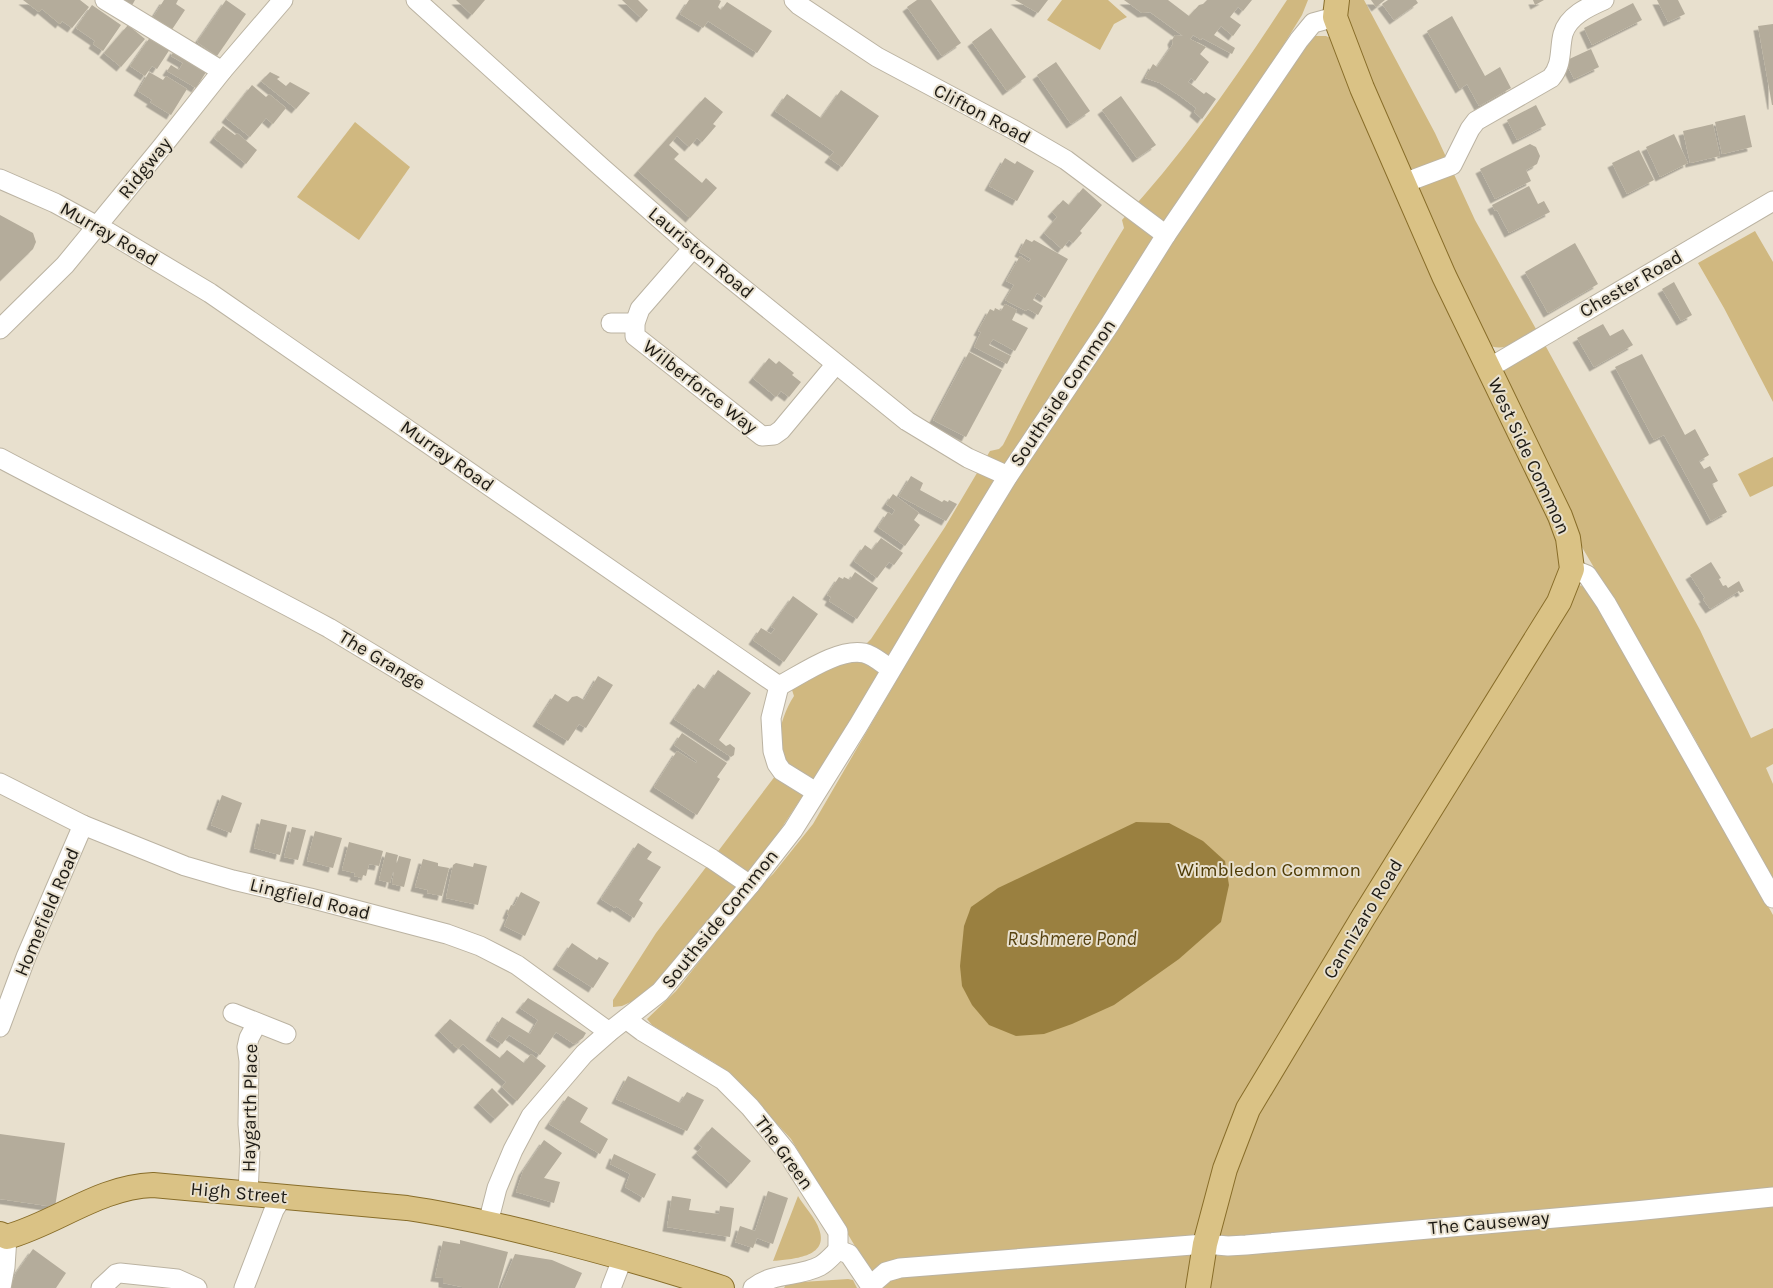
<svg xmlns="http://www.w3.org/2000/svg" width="1773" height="1288" font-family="Karla,sans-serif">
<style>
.green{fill:#d0b880}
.water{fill:#9a8040}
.building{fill:#b4ac9b;filter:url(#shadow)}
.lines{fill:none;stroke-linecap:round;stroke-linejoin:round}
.minor-casing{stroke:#bbb3a2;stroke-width:21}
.major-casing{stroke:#886d29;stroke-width:26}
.minor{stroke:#fff;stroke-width:19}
.major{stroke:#dac285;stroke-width:24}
.labels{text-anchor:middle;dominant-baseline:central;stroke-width:4;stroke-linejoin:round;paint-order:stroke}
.street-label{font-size:19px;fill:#1d1a14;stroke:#e8e0ce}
.park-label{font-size:19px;fill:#4e3b05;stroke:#e8e0ce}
.water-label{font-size:20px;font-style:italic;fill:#574311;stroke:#e8e0ce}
</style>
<defs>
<filter id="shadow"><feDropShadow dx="-4.5" dy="4.5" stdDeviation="0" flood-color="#0004"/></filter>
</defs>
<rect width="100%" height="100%" fill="#e8e0ce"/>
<!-- green -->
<g class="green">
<polygon points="1062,0 1108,0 1127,17 1114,24 1100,50 1047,20"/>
<path d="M1287,0H1308L1302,15L1260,83L1002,469L1001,473L883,664L849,725L775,838L710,921L656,985L633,1001L622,1006L613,1007V1000L656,933L785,763C773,744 782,714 794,696L791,687L828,667L849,661L871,639L945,527L990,451L999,449L1003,445C1040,370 1080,299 1124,228L1122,220C1184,153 1237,76 1287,0Z"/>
<path d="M1348,0H1364L1435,133L1475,220L1536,329C1518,340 1504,356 1483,342L1397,142L1395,131L1382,114L1346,27Z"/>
<polygon points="1315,36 1326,36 1333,39 1556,522 1568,579 1589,590 1601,609 1773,915 1773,1288 880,1288 791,1139 752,1097 715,1063 652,1025 647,1019 676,991 755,891 773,874 813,824 1003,497 1183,224 1306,44"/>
<polygon points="355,122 410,167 359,240 297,197"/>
<polygon points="1755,231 1773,262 1773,402 1724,308 1698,263"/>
<polygon points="1544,343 1700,630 1751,738 1773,728 1773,764 1766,768 1773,784 1773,887 1695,739 1576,537 1504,384 1504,372 1507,365"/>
<polygon points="1773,457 1773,486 1750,497 1738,474"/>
<path d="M798,1196C804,1206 816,1219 819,1229C830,1258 791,1259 773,1261Z"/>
<polygon points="848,1279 853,1280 857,1288 784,1288 787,1283"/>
</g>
<!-- water -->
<polygon class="water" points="1136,822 1169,823 1203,841 1225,861 1229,885 1221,922 1179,959 1114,1005 1072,1024 1044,1034 1016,1036 989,1025 972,1005 962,986 960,966 964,926 971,907 998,888"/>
<!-- building -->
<g class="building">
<polygon points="23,0 80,0 89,7 72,28 62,21 60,24 42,9 39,12"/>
<polygon points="121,0 135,0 131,7"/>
<polygon points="164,0 178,0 176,4 185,10 171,31 152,19"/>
<polygon points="226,0 246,14 217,56 197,42"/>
<polygon points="456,0 485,0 472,15"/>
<polygon points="622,0 638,0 648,10 641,18"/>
<polygon points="689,0 719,0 721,1 718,7 721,10 727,2 772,31 757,53 708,21 703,28 680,14"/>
<polygon points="917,0 931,0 961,43 942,56 907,7"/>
<polygon points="1015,0 1048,0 1038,13"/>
<polygon points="1124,0 1168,0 1189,16 1199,5 1203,4 1207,0 1252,0 1243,11 1238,7 1230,17 1241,25 1233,36 1221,26 1214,35 1235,48 1232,54 1202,38 1201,40 1193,35 1190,39 1206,47 1200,54 1209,62 1195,81 1191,78 1188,82 1204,94 1206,92 1216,99 1202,119 1194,112 1196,108 1180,96 1160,83 1145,78 1153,64 1157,67 1173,44 1172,40 1175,35 1183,36 1150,12 1142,13"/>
<polygon points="1371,0 1385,0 1376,7"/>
<polygon points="1388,0 1416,0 1418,3 1394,20 1382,4"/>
<polygon points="1533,0 1544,0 1535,5"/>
<polygon points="1657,0 1678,0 1685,14 1668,22"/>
<polygon points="1633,3 1642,20 1592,45 1584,28"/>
<polygon points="92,5 121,25 103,51 93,44 95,41 76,28"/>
<polygon points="1452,16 1485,76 1500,67 1511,88 1479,106 1467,84 1460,89 1427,31"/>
<polygon points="1773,24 1773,105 1772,105 1758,26"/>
<polygon points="128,25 145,39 121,67 104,53"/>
<polygon points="991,28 1026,77 1007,91 972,42"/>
<polygon points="151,36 170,49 157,69 152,66 145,76 130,66"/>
<polygon points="175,49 208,69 196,88 167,71 171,65 179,70 183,63 171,56"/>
<polygon points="1591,49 1599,67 1574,79 1565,61"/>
<polygon points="1056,62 1090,111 1071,124 1037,75"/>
<polygon points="149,72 163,80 166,76 187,89 171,115 150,102 152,100 138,91"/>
<polygon points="270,72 280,77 277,79 286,86 290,82 310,93 296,109 261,81"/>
<polygon points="252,85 266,97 269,94 286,108 273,124 266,118 250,137 226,118"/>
<polygon points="841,90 879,116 842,167 829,158 834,152 775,111 787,94 821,118"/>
<polygon points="1121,96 1156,145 1137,158 1102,110"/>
<polygon points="705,97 723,112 713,124 716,126 702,142 697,138 689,147 677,136 669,145 679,154 674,159 702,183 706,178 717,188 690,218 638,171"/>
<polygon points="1536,105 1546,125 1517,140 1507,120"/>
<polygon points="1745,115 1752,147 1722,154 1715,122"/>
<polygon points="1713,124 1720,156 1690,163 1683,131"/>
<polygon points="223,126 235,135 237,133 257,150 246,164 214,138"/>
<polygon points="1674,134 1688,163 1660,177 1646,147"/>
<polygon points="1530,144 1536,147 1540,156 1537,164 1526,170 1531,181 1495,199 1480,169"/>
<polygon points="1639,150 1654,180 1627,194 1612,163"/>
<polygon points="1005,158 1015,164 1017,161 1034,171 1017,201 989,186"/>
<polygon points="1529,186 1538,204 1544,201 1550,212 1509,233 1497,210 1495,211 1492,205"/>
<polygon points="1083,188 1102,205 1080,231 1082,233 1073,243 1069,240 1062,249 1044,233 1057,217 1052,212 1063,200 1069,205"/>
<polygon points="0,215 33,233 36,242 33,249 0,281"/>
<polygon points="1026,239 1032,242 1034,240 1068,259 1045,298 1037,293 1033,300 1043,306 1038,315 1028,309 1026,311 1005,300 1014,285 1006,281 1020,256 1029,262 1031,259 1019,252"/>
<polygon points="1575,243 1598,284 1548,313 1525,272"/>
<polygon points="1674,282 1692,315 1681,321 1662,289"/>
<polygon points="1005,304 1017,310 1012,320 1028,328 1015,351 993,339 989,345 1011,356 1007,364 974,347 981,332 978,331 990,309 994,311 995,308 1001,311"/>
<polygon points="1603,324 1610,336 1623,329 1633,345 1594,367 1577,338"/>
<polygon points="969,352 1002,370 966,437 933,420"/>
<polygon points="1642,354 1685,435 1695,429 1709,455 1699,461 1704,469 1710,466 1718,481 1712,484 1727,512 1711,521 1664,435 1654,440 1615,367"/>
<polygon points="769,358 776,364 779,361 794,373 792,375 801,382 789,397 781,391 776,397 753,378"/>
<polygon points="911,476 923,483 920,490 942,502 944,500 948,502 949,500 957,504 946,521 899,496"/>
<polygon points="893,494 919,513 914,520 920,525 905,546 878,527 888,512 892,515 895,510 886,504"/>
<polygon points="881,538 903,553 894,565 889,562 877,578 854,561 865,545 872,550"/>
<polygon points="1711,562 1721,578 1719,579 1723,586 1726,585 1728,588 1739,581 1744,591 1740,593 1739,591 1710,609 1703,599 1705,598 1690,575"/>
<polygon points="855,572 878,588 857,619 829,601 831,597 827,595 839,577 843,579 844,577 850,580"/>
<polygon points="793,596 818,614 784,662 753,640 761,628 771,634 775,629 771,627"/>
<polygon points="718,670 751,693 719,740 726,746 730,744 735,748 734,755 731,757 674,719 698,684 705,689"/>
<polygon points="598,676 613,685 586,728 579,724 568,741 537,722 555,694 568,702 572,697 577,696 584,700"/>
<polygon points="682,733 727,763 717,777 720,779 697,815 654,787 677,751 696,763 697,761 674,745"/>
<polygon points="222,795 242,803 231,833 211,825"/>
<polygon points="261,819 287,825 280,855 254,848"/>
<polygon points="292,827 306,830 298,860 284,857"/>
<polygon points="315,831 342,838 333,868 307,861"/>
<polygon points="349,842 383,851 379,866 369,864 366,876 363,875 362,878 354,876 355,873 342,870"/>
<polygon points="638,843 652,852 647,859 661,867 639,900 643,903 634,918 616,906 615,908 601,899"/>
<polygon points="386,852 398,855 396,863 397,863 399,856 411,859 404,887 392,884 394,872 393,872 390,883 379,880"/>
<polygon points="423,859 438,863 438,866 449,868 442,896 427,893 428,890 415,887"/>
<polygon points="456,863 473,867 474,863 487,866 478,905 446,898 453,865"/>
<polygon points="521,892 540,902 525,936 504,926 509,915 507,914 511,905 514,906"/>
<polygon points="572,943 597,960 599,957 609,963 593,988 557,965"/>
<polygon points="528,998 586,1033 583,1038 574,1044 556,1032 540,1055 509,1035 502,1044 490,1036 502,1017 530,1034 538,1020 520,1008"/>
<polygon points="450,1019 500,1058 507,1050 524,1063 531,1054 546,1066 517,1101 502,1087 506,1082 463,1044 458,1049 439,1031"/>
<polygon points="628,1076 680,1103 687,1092 704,1100 687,1131 616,1099"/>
<polygon points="492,1088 509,1105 495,1119 478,1103"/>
<polygon points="568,1096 588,1108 580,1122 608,1139 600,1154 549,1124"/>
<polygon points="712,1127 751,1161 731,1184 696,1153 702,1147 698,1144"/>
<polygon points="0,1134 65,1143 55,1207 0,1199"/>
<polygon points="544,1140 562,1153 544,1178 560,1182 554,1203 516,1192 523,1171"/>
<polygon points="614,1154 656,1174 644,1198 625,1187 630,1174 610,1164"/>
<polygon points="768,1191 788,1198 773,1244 757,1238 753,1248 735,1242 740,1226 755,1231"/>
<polygon points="672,1196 691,1199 689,1210 719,1214 720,1206 734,1208 730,1237 667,1227"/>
<polygon points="460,1240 508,1252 498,1288 462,1288 462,1287 443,1283 443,1278 435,1277 443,1241 460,1244"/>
<polygon points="33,1249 66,1273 56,1288 10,1288 16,1273"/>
<polygon points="515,1254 552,1260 582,1273 575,1288 501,1288"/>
</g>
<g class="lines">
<defs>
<g id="minor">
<polyline points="105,0 222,71"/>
<polyline points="416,0 601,167 693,248 907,421 968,458 1008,476"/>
<polyline points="794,0 799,5 877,57 1016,131 1066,160 1166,235"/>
<path d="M0,179L55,203L108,232L210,293L779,686C802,674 838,648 864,653C873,655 883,664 891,669"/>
<path d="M1404,183L1452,165L1470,129L1476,121L1551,78C1563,64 1559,50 1563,34C1568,16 1588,7 1604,0"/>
<polyline points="693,248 640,309 635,323 635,336 762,436 774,435 781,430 836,364"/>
<polyline points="611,323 635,323"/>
<polyline points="0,329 65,265 161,148 222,71 283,0"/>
<polyline points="1489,368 1773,201"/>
<path d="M0,458C109,516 220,569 329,628L712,859L750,885"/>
<polyline points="1572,569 1587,575 1606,603 1773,898"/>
<polyline points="779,686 771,718 773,751 777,764 782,771 816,792"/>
<polyline points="0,783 83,825 185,866 233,880 310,898 447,934 480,946 517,965 609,1032"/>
<polyline points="233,1013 286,1034"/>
<polyline points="626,1019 642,1031 723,1080 750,1107 786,1151 838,1232 838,1250"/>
<polyline points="0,1027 26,957 83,825"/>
<polyline points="248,1194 250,1150 248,1124 249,1061 247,1047 249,1038 257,1023"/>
<polyline points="488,1223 497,1188 513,1150 531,1116 584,1054 609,1032 660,992 750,885 793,830 858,726 950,571 1008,476 1110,324 1166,235 1299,40 1313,23 1335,17"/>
<polyline points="838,1250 849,1254 872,1288"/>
<polyline points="871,1285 886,1272 900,1268 1205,1244 1228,1246 1246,1245 1635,1211 1773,1197"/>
<polyline points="1,1288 5,1267 7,1237"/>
<polyline points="101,1288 116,1274 120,1273 177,1279 197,1288"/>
<polyline points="244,1288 274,1210 282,1197"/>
<polyline points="611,1288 623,1257"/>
<path d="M753,1288C773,1272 799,1277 820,1266C827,1262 833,1255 838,1250"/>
</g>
<g id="major">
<path d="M0,1234L7,1237C57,1223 99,1187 153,1185L407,1208C455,1215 502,1226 549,1238C608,1253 665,1269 722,1288"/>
<polyline points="1198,1288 1205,1244 1225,1169 1248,1109 1364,916 1559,602 1572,569 1568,538 1560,516 1444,276 1362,88 1335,17 1337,0"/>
</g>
</defs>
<!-- minor casing -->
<use href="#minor" class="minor-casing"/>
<!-- major casing -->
<use href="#major" class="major-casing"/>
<!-- minor -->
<use href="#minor" class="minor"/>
<!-- major -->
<use href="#major" class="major"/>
</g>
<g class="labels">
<!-- street labels -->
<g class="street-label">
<text transform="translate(982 114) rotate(28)">Clifton Road</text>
<text transform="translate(145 168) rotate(-51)">Ridgway</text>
<text transform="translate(109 234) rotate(30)">Murray Road</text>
<text transform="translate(701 253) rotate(40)">Lauriston Road</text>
<text transform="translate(1631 284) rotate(-30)">Chester Road</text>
<text transform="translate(700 387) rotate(38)">Wilberforce Way</text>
<text transform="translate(1063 393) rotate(-56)">Southside Common</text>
<text transform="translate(447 456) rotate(35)">Murray Road</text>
<text transform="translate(1529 456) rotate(65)">West Side Common</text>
<text transform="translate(382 660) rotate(31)">The Grange</text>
<text transform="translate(310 899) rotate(14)">Lingfield Road</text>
<text transform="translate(47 912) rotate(-67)">Homefield Road</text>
<text transform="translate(720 919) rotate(-51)">Southside Common</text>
<text transform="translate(1363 919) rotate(-59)">Cannizaro Road</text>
<text transform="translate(250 1108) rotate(-89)">Haygarth Place</text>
<text transform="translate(784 1153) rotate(54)">The Green</text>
<text transform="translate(239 1193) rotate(5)">High Street</text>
<text transform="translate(1489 1223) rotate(-5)">The Causeway</text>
</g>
<!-- park labels -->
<g class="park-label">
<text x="1269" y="870">Wimbledon Common</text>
</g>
<!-- water labels -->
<g class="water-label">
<text x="1072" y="938">Rushmere Pond</text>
</g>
</g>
</svg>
